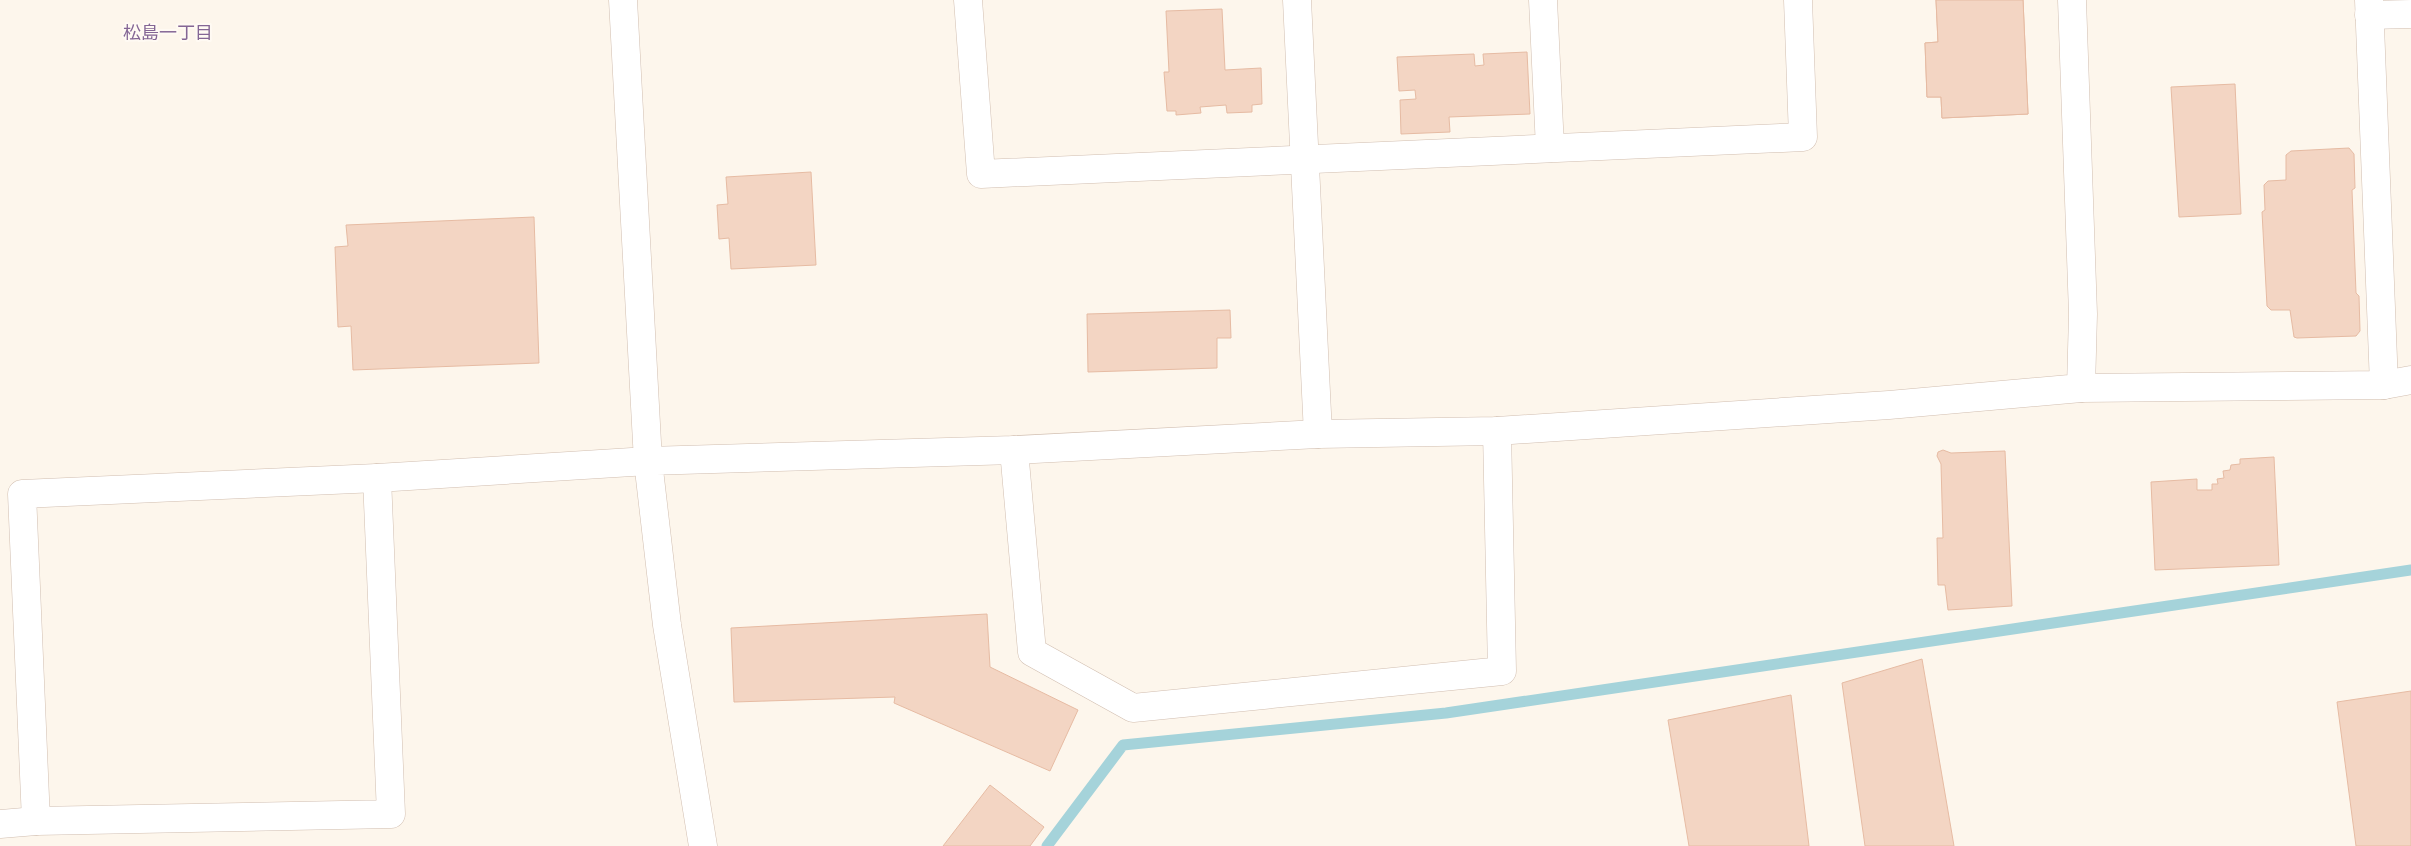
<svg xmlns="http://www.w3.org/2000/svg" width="2411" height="846" font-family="Montserrat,'Noto Sans JP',sans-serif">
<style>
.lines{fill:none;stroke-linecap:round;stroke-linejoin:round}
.stream{stroke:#a5d3da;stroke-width:11}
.building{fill:#f3d5c3;stroke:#e6bba3}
.minor-casing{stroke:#d1beb0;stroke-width:29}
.tertiary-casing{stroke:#d1beb0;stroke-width:29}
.minor{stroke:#fff;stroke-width:28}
.tertiary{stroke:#fff;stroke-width:28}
.labels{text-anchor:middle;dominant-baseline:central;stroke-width:4;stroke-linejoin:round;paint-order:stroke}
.neighbourhood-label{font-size:18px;fill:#846695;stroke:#fffaf3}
</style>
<rect width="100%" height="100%" fill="#fdf6ec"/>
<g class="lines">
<!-- stream -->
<polyline class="stream" points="1047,846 1123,745 1446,713 2411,570"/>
</g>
<!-- building -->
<g class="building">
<polygon points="1936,0 2023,0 2028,114 1942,118 1941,97 1927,97 1925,43 1938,42"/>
<polygon points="1936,0 2023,0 2028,114 1942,118 1941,97 1927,97 1925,43 1938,42"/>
<polygon points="1222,9 1225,70 1261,68 1262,104 1252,105 1252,112 1227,113 1226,105 1200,107 1201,113 1176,115 1176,111 1167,111 1164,72 1169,72 1166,11"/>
<polygon points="1527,52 1530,114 1449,117 1450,132 1401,134 1400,100 1416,99 1415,90 1399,91 1397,57 1474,54 1475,66 1484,65 1483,54"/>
<polygon points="2235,84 2241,214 2179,217 2171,87"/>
<polygon points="2349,148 2354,154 2355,188 2352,190 2356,293 2359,296 2360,331 2356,336 2297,338 2294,337 2290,310 2271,310 2267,306 2262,212 2265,210 2264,185 2268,181 2286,180 2286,155 2291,151"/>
<polygon points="811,172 816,265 731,269 729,238 719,239 717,205 728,204 726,177"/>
<polygon points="534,217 539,363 353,370 351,326 338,327 335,247 348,246 346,225"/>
<polygon points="1230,310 1231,338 1217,338 1217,368 1088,372 1087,314"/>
<polygon points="1943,450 1951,453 2005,451 2012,606 1948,610 1945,585 1938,585 1937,538 1943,538 1941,464 1937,456 1938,452"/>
<polygon points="2274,457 2279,565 2155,570 2151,482 2197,479 2197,490 2212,490 2212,484 2218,484 2217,479 2224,478 2223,471 2230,470 2231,465 2240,464 2240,459"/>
<polygon points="987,614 990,667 1078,710 1050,771 894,703 895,697 734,702 731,628"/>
<polygon points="1922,659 1954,846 1865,846 1842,683"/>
<polygon points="2411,691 2411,846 2356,846 2337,702"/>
<polygon points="1791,695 1809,846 1689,846 1668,720"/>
<polygon points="990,785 1044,827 1030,846 943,846"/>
</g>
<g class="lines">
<defs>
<g id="minor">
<polyline points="968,0 981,174 1803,137 1798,0"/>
<polyline points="1297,0 1318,434"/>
<polyline points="1543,0 1550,148"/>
<polyline points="2369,15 2411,14"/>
<polyline points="2384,385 2411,380"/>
<polyline points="2081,388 2384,385 2369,0"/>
<polyline points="1014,450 1032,652 1133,708 1502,671 1497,431"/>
<polyline points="36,821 22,494 377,478"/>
<polyline points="0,824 36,821 391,814 377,478 648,461 623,0"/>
</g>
<polyline id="tertiary" points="703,846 667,625 648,461 1014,450 1318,434 1497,431 1889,405 2081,388 2083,314 2072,0"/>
</defs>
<!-- minor casing -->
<use href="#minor" class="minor-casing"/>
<!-- tertiary casing -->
<use href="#tertiary" class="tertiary-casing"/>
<!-- minor -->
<use href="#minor" class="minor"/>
<!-- tertiary -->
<use href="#tertiary" class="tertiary"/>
</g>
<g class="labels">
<!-- neighbourhood labels -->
<g class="neighbourhood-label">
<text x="168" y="33">松島一丁目</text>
</g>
</g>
</svg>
